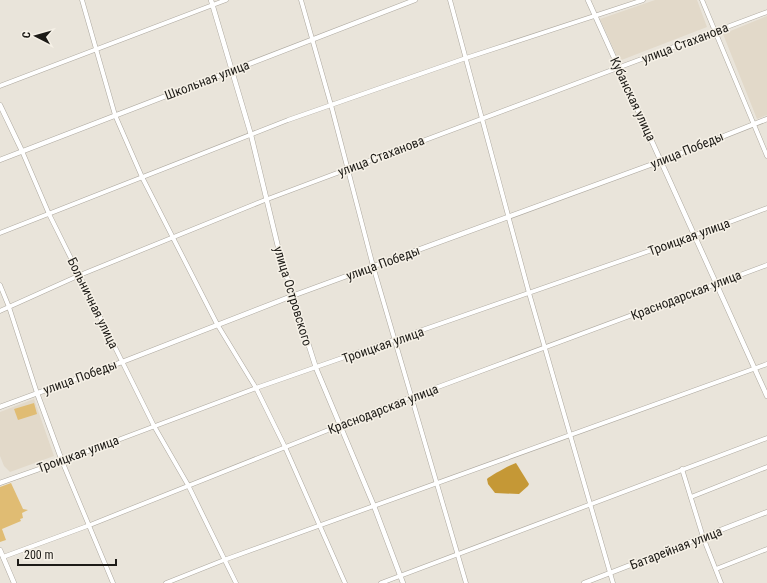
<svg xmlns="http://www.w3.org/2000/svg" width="767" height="583" font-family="'Roboto Condensed',sans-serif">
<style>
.built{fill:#e2d9c9}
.green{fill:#e0bc73}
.water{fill:#c59836}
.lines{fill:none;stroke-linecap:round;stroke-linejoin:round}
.minor-casing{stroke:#ada89f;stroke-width:5}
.tertiary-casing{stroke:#ada89f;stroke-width:5.5}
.minor{stroke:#fff;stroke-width:4}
.tertiary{stroke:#fff;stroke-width:4.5}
.labels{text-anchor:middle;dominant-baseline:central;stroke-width:3;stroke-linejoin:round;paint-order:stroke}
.street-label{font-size:13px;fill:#1d1b17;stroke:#f6f1e7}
</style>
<rect width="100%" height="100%" fill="#e9e4da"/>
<!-- built -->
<g class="built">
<polygon points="655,0 697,0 707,27 619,61 600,19"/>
<polygon points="767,16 767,115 757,119 723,34"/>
<polygon points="34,399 54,456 10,472 4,466 0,456 0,412"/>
</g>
<!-- green -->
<g class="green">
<polygon points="34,403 37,414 18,420 14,409"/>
<polygon points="11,483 23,509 28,510 22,513 23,518 20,519 21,521 2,529 6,540 0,542 0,487"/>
</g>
<!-- water -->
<path class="water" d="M516,463L529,484L528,486L519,494L495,493L488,484L487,479C490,476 512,464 516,463Z"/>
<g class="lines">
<defs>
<g id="minor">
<polyline points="82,0 115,115 142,177 217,324 256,388 285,447 345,583"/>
<polyline points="301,0 331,105 373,266 466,583"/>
<polyline points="450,0 529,293 613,583"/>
<polyline points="702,0 767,156"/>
<polyline points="0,86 226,0"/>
<polyline points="22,151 49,214 154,426 188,485 236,583"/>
<polyline points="0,233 288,120 466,58 643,0"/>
<polyline points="0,285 9,307 37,393"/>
<polyline points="0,311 80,275 265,200 767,12"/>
<polyline points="682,469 703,537 721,583"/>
<polyline points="691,497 767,467"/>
<polyline points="3,557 90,525 411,397 767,265"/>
<polyline points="716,569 767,549"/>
<polyline points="113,583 62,461 256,388 695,235 767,208"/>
<polyline points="166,583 224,560 767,364"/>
<polyline points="381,583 767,438"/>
</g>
<g id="tertiary">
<polyline points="211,0 251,135 280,255 316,368 374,506 403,583"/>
<polyline points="588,0 767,396"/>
<polyline points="0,105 22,151"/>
<polyline points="0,160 415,0"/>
<polyline points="0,407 122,362 292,296 661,161 767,119"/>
<polyline points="0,483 62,461 37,393"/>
<polyline points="0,550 14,583"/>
<polyline points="584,583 767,512"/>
</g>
</defs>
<!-- minor casing -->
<use href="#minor" class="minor-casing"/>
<!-- tertiary casing -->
<use href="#tertiary" class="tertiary-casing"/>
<!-- minor -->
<use href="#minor" class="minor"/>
<!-- tertiary -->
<use href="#tertiary" class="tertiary"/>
</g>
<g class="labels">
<!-- street labels -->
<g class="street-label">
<text transform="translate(685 43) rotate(-21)">улица Стаханова</text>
<text transform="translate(207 80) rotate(-21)">Школьная улица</text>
<text transform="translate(633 99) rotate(65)">Кубанская улица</text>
<text transform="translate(687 150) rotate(-22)">улица Победы</text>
<text transform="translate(381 156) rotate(-21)">улица Стаханова</text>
<text transform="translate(689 237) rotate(-20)">Троицкая улица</text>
<text transform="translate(383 263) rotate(-20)">улица Победы</text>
<text transform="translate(686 295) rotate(-21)">Краснодарская улица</text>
<text transform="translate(293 296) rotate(73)">улица Островского</text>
<text transform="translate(93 303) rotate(64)">Больничная улица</text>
<text transform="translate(383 345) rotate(-19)">Троицкая улица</text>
<text transform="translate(80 377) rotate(-20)">улица Победы</text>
<text transform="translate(383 409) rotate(-21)">Краснодарская улица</text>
<text transform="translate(78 454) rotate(-20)">Троицкая улица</text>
<text transform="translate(676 548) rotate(-21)">Батарейная улица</text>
</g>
</g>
<!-- north arrow -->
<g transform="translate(36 36) rotate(276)" stroke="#f6f1e7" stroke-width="3" paint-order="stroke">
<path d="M0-3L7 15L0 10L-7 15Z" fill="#1d1b17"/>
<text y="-6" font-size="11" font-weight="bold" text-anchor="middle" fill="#1d1b17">С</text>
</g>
<!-- scale -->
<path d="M18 559v6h98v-6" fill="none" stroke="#1d1b17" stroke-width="2"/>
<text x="24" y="559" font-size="12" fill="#1d1b17" stroke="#f6f1e7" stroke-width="3" paint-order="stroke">200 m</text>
</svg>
